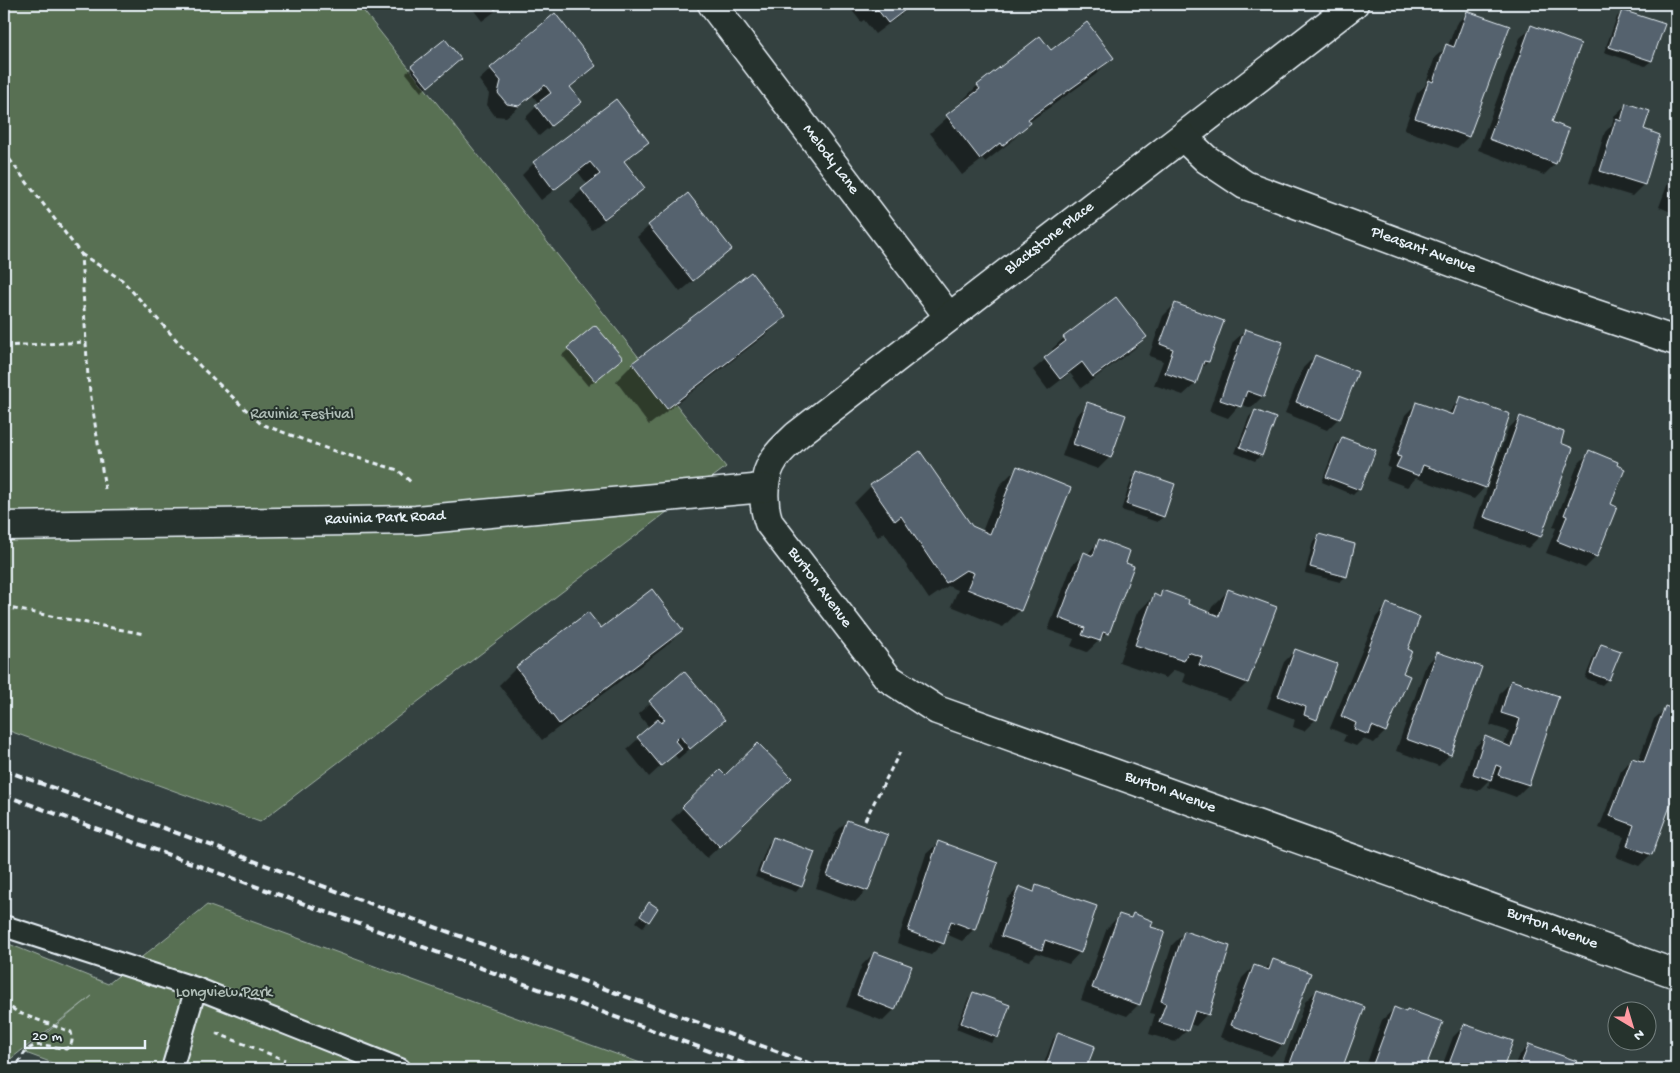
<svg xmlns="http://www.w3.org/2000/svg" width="1680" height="1073" font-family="'Gochi Hand',sans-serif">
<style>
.green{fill:#586f53;stroke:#a0b0a6}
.shadow{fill:#0007}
.building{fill:#54626e;stroke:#e8f1f8}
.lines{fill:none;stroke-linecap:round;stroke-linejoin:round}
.lane-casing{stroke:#e8f1f8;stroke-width:24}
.street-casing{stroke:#e8f1f8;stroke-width:31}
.path{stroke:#e8f1f8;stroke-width:3;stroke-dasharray:5 4;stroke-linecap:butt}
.lane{stroke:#26332d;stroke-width:20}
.street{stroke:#26332d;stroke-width:28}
.rail{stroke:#e8f1f8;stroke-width:4;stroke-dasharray:8 4;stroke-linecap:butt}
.labels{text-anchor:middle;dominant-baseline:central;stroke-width:4;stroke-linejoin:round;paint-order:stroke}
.street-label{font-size:16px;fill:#e8f1f8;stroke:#26332d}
.park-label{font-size:16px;fill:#aebdb6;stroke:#26332d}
</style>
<rect width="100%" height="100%" fill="#344140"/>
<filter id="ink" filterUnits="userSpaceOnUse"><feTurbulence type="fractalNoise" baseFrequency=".02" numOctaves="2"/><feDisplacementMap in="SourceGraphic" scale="10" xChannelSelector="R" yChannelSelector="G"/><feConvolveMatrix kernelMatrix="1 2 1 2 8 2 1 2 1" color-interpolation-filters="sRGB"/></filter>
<g filter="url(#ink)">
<!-- green -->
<g class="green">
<polygon points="4,4 358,4 726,467 260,822 4,729"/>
<polygon points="207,905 657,1069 69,1069 23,1052 92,996 4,1064 4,942 108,984"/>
</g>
<!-- shadow -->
<g class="shadow">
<polygon points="469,4 505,4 482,21"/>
<polygon points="847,4 915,4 875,34 864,20 861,22"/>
<polygon points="1623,11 1663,25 1651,61 1645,66 1604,52 1617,17"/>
<polygon points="1468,12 1508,26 1468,137 1457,148 1404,130 1417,93 1425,86 1435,57 1448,46 1456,24"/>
<polygon points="1532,26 1550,123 1555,164 1544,175 1478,150 1520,38"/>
<polygon points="444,41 454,64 421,92 406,73"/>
<polygon points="1112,58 1095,75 1029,122 1013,140 985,162 983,159 962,175 930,133 962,104 960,103 977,86"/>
<polygon points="595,66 570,88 580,101 539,136 525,118 539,104 533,96 506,117 495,116 487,105 489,94 479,80 491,69"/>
<polygon points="616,101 647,142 624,162 644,188 592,230 570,201 588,185 578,172 541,200 522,175 534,163"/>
<polygon points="1626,105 1643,130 1644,184 1632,196 1589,183 1605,132 1612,125 1614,116"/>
<polygon points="1676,161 1676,214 1659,207"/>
<polygon points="649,226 731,249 680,292 637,237"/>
<polygon points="1175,304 1208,362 1200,369 1195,384 1183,395 1154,385 1163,361 1149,356 1163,316"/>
<polygon points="784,317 767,334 649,425 616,381 633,364"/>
<polygon points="595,326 616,363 588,386 562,355"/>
<polygon points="1245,331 1263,396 1251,408 1240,404 1228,418 1209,411 1233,342"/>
<polygon points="1145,337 1134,349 1081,388 1070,373 1048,390 1033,370 1054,352 1052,349 1064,338"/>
<polygon points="1315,356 1339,418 1327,430 1285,413 1303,368"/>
<polygon points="1461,398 1485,487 1474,499 1416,478 1407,487 1386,479 1390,468 1387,467 1405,415 1417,403 1447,415"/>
<polygon points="1088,404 1110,457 1098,469 1062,456 1076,416"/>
<polygon points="1255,411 1261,455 1255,461 1235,453 1249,417"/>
<polygon points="1520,417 1540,536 1528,548 1473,529 1508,429"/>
<polygon points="1342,438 1359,489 1353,495 1322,482 1336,444"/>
<polygon points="1590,452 1609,505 1596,557 1585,568 1546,553 1556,528 1553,527 1578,464"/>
<polygon points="1017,468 1020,610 1003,627 951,606 958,590 948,586 929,599 884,532 878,537 854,503 871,486 982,532 1000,485"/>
<polygon points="1138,473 1173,485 1163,517 1157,522 1121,510 1132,478"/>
<polygon points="1319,536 1354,545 1345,577 1340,582 1305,573 1313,541"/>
<polygon points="1099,541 1107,633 1087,652 1071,646 1074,639 1048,630 1072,565 1084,554 1087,555"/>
<polygon points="1229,590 1275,608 1247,683 1230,700 1183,682 1186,674 1174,670 1166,678 1119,662 1137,613 1154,596 1157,597 1163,591 1187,605 1209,614 1212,607"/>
<polygon points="1387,605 1406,649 1401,674 1385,732 1374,743 1363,739 1356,746 1343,741 1346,735 1330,728 1376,617"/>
<polygon points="588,613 600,630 682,630 665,647 542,740 499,685 516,668"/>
<polygon points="1601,645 1608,679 1602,685 1585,678 1596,651"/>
<polygon points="1296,650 1316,719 1304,731 1293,727 1295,719 1267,708 1284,662"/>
<polygon points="1438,653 1450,754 1439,766 1396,751 1426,665"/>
<polygon points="684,673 723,720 678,759 674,754 649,777 627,749 650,728 638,714"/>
<polygon points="1512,681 1557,696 1528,785 1516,797 1488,787 1490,779 1478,791 1462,786 1473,749 1485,737 1504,745 1509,731 1490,725 1500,693"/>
<polygon points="1666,708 1676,712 1676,787 1651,854 1639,866 1616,857 1624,837 1599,828 1621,771 1632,759 1638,761 1654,719"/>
<polygon points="720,772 725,777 778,790 707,858 671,820"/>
<polygon points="847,821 867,890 855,902 816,888 835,833"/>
<polygon points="773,839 801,886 796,892 755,877 768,844"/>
<polygon points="938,843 974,929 962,941 946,934 943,943 931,955 897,943 926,854"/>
<polygon points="1036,887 1080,952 1069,964 1037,953 1029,961 990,948 1007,899 1019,888 1031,892"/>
<polygon points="649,904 648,921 643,927 636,922"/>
<polygon points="1133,915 1139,1004 1127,1016 1081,1000 1107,928 1119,916 1129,919"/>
<polygon points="1184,933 1207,1014 1196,1026 1189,1024 1187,1030 1175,1042 1149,1034 1155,1014 1150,1013 1172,945"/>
<polygon points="874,953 894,1010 883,1021 846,1007 862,965"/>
<polygon points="1274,961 1283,1044 1271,1056 1220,1037 1242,978 1254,966 1264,970"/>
<polygon points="1317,990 1363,1008 1341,1069 1281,1069 1305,1002"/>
<polygon points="974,993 996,1037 991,1043 956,1029 968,999"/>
<polygon points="1394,1009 1404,1013 1407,1010 1441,1023 1424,1069 1365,1069 1382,1020"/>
<polygon points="1465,1025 1512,1042 1502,1069 1441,1069 1453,1037"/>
<polygon points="1059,1033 1093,1046 1085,1069 1042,1069 1053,1039"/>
<polygon points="1529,1045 1575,1062 1572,1069 1513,1069 1518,1057"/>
</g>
<!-- building -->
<g class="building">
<polygon points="490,4 503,4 495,10"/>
<polygon points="868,4 913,4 888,23 877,9 874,11"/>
<polygon points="1622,10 1665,24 1652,61 1609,47"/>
<polygon points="1467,11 1510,26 1469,137 1415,118 1429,80 1433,82 1446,44 1454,47"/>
<polygon points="555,13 596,66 570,87 582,102 551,126 535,105 551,93 545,85 519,106 507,104 498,93 501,81 490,68"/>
<polygon points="1087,22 1114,58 1028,119 1031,123 1002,146 1000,143 980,159 946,115 980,89 977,85 1040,36 1051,50"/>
<polygon points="1531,25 1581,44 1552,122 1569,129 1556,164 1489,139"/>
<polygon points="445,39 461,59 428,87 411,66"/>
<polygon points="616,99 649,142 624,161 645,188 604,219 581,189 600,174 590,162 554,190 533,162"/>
<polygon points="1626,103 1650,111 1644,129 1660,135 1645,185 1600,171 1616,119 1621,121"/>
<polygon points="1676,178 1676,198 1670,196"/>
<polygon points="688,193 732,249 693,281 648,225"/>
<polygon points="751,272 786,317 667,409 632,363"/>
<polygon points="1116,297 1147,337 1093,377 1082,362 1060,379 1044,358 1066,341 1063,337"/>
<polygon points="1175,303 1224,321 1209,362 1204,361 1196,384 1165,373 1173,349 1160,344"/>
<polygon points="595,325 623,358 595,381 567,348"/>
<polygon points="1245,329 1283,342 1264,397 1247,391 1241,407 1220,400"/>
<polygon points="1315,355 1358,372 1340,419 1296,402"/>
<polygon points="1460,396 1510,414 1486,488 1423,465 1419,476 1396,467 1401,457 1397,456 1416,402 1453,415"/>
<polygon points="1087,402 1126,415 1111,458 1073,444"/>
<polygon points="1255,410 1276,418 1262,456 1240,447"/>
<polygon points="1520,416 1564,432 1561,443 1573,448 1541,537 1484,517"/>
<polygon points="1342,437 1376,450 1360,490 1326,477"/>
<polygon points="1589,450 1618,462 1617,465 1625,469 1611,504 1617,507 1597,557 1557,541 1567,516 1564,515"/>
<polygon points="920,451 972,526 990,534 1017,466 1071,488 1021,611 967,589 974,573 966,570 946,583 901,516 895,521 870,485"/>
<polygon points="1137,471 1175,484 1164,517 1126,504"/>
<polygon points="1319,534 1355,544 1347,577 1310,567"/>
<polygon points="1099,539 1130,551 1126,563 1134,566 1109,634 1103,632 1100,641 1082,635 1085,628 1059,618 1084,552 1093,556"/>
<polygon points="652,589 683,630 559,724 516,667 588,612 601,628"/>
<polygon points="1228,589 1277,607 1248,683 1199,665 1202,657 1188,652 1184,661 1135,645 1154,594 1160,597 1162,590 1189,600 1188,604 1219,616"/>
<polygon points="1387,603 1420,617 1408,649 1412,651 1403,673 1410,676 1386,732 1372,726 1369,735 1354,729 1356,723 1341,716"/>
<polygon points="1601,644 1621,651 1609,680 1590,673"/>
<polygon points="1295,649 1337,664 1317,720 1304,715 1306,707 1278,696"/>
<polygon points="1437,652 1482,667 1451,755 1406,739"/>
<polygon points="684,671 725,720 690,749 680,736 675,741 682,749 661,766 637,737 658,719 661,723 665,720 649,701"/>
<polygon points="1511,680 1559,696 1529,785 1498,775 1501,767 1496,765 1491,780 1473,774 1485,736 1511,747 1520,719 1501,713"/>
<polygon points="1665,706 1676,710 1676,790 1652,855 1627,846 1634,825 1610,816 1632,758 1644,762"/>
<polygon points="758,743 792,778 720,847 682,807 720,770 725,775"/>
<polygon points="847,820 888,835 868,891 827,876"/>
<polygon points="773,837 815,852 802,887 760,872"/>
<polygon points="938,841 998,863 975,930 951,921 944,944 908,931"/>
<polygon points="1036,885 1097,906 1081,953 1045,940 1042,950 1001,936 1019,886 1034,892"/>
<polygon points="649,902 658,908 649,922 640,916"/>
<polygon points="1133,913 1153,921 1151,927 1165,931 1140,1005 1092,988 1119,914 1131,918"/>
<polygon points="1184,931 1230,946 1209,1015 1195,1011 1188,1031 1159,1022 1166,1003 1161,1001"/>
<polygon points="874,952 912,966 895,1010 857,995"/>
<polygon points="1273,959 1311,973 1284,1045 1231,1025 1254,965 1269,970"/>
<polygon points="1317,989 1365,1007 1342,1069 1288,1069"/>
<polygon points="973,992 1010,1005 998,1038 961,1023"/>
<polygon points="1394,1007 1406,1012 1407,1009 1443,1022 1425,1069 1377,1069 1372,1067"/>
<polygon points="1464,1024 1513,1041 1503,1069 1447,1069"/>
<polygon points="1058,1032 1095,1046 1086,1069 1052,1069 1046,1067"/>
<polygon points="1529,1044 1577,1061 1574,1069 1519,1069"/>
</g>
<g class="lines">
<defs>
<g id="lane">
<polyline points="4,926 196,988 400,1069"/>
<polyline points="172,1069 196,988"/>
</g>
<g id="street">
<polyline points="712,4 949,317"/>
<path d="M1354,4L797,435C790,442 781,449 775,458C762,476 762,503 769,523L888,678L937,710L1676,974"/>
<polyline points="1183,137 1206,159 1245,185 1548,298 1676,341"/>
<polyline points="4,526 416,520 764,488"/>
</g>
</defs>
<!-- lane casing -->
<use href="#lane" class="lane-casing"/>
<!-- street casing -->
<use href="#street" class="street-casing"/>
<!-- path -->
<g class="path">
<polyline points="4,152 81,254 88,378 105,489"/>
<polyline points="81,254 122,280 200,366 261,424 331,450 398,470 413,484"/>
<polyline points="4,346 86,342"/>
<polyline points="4,607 144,634"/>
<polyline points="865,820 900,752"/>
<path d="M4,1003L19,1013L71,1032C73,1040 73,1044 66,1049C39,1044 28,1039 16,1069"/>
<polyline points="216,1033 285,1060"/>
</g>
<!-- lane -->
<use href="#lane" class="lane"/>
<!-- street -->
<use href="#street" class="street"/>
<!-- rail -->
<g class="rail">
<polyline points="4,770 825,1069"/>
<polyline points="4,795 759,1069"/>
</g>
</g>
</g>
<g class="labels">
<!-- street labels -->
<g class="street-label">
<text transform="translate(830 160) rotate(53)">Melody Lane</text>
<text transform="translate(1050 239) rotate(-38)">Blackstone Place</text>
<text transform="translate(1423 251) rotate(20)">Pleasant Avenue</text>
<text transform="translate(385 519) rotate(-2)">Ravinia Park Road</text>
<text transform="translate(819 588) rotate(53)">Burton Avenue</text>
<text transform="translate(1170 793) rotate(20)">Burton Avenue</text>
<text transform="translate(1552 929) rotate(20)">Burton Avenue</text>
</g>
<!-- park labels -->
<g class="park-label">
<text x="302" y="415">Ravinia Festival</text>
<text x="224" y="993">Longview Park</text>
</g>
</g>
<!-- margin -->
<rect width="1680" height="1073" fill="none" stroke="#26332d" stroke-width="20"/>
<rect x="10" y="10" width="1660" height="1053" fill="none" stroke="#e8f1f8" stroke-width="2" filter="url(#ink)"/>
<!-- north arrow -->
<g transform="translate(1632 1026) rotate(142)"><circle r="24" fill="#26332d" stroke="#747f7e"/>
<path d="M0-4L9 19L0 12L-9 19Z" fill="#ff9aa2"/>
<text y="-8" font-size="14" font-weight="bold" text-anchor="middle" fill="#e8f1f8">N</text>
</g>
<!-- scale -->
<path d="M25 1040v8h120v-8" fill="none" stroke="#e8f1f8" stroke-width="2.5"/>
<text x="32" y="1040" font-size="15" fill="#e8f1f8" stroke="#26332d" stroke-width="4" paint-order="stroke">20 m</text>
</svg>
